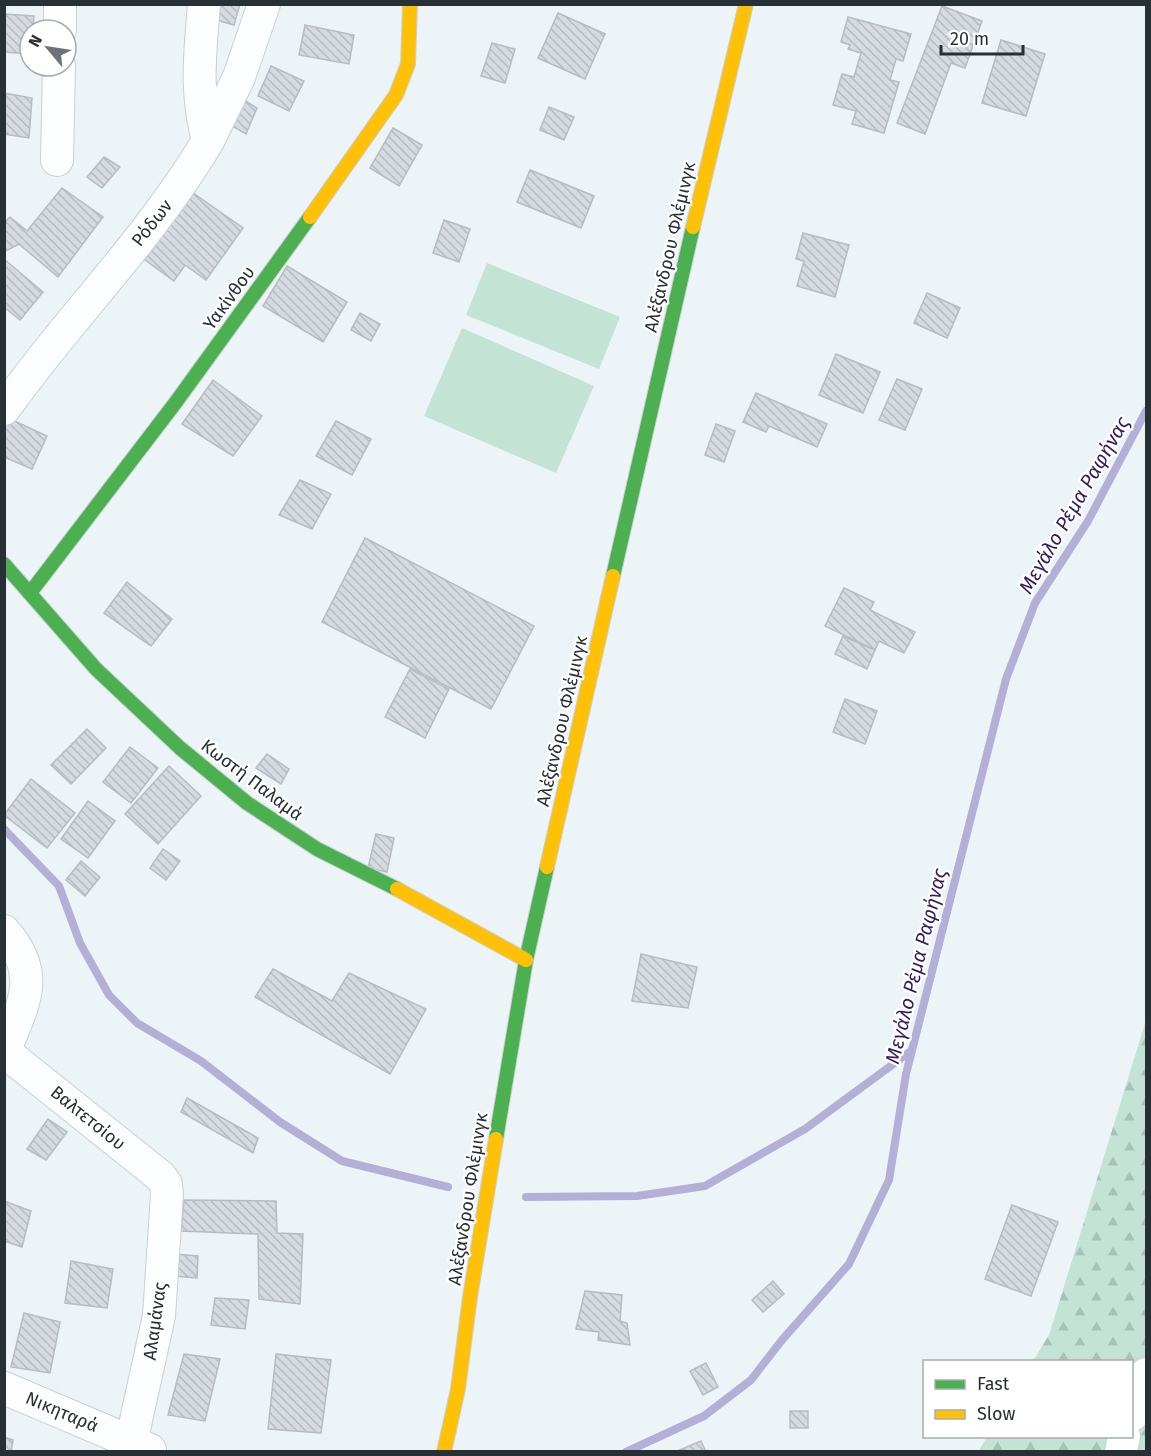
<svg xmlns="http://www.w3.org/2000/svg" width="1151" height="1456" font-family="'Fira Sans',sans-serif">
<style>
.forest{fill:url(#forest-firs)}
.pitch{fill:#c3e3d5}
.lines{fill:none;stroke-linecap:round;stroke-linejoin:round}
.stream{stroke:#b3afd6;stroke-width:8}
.building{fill:url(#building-back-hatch);stroke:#b7bcc2;stroke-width:1.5}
.street-casing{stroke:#c8d0d4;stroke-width:34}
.fast-casing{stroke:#c8d0d4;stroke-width:16}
.slow-casing{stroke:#c8d0d4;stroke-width:16}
.street{stroke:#fcfdfe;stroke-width:32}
.fast{stroke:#4caf50;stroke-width:14}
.slow{stroke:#ffc107;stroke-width:14}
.labels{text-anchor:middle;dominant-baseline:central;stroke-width:4.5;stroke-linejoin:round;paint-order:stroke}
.street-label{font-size:18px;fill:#263035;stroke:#fff}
.water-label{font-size:20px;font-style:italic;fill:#311d5e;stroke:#fff}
</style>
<defs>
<pattern id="forest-firs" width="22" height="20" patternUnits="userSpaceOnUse" patternTransform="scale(1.5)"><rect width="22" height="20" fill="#c3e3d5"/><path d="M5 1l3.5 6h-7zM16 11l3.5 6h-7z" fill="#a7c3b7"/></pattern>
<pattern id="building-back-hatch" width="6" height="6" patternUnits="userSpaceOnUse" patternTransform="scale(1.5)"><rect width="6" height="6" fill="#d6dbe1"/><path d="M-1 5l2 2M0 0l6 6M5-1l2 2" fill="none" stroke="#b8bcc2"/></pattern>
</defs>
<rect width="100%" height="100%" fill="#ecf4f8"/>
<!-- forest -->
<polygon class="forest" points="1146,1020 1146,1451 978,1452 987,1437 1132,1436 1132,1362 1033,1361 1049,1335"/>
<!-- pitch -->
<g class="pitch">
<polygon points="487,263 620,317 599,369 466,315"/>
<polygon points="462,328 594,386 556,473 424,416"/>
</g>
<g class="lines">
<!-- stream -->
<g class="stream">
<polyline points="4,829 59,886 80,943 109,995 137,1023 201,1061 280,1122 342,1161 448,1187"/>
<polyline points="526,1197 637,1196 705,1186 805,1129 911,1051"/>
<polyline points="626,1452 704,1416 751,1380 782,1340 849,1264 889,1180 906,1074 1006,679 1035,603 1088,521 1146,411"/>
</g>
</g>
<!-- building -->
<g class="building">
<polygon points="212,4 240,4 234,25 209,18"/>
<polygon points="942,6 982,21 965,68 951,63 925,134 897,123"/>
<polygon points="558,13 605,34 585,79 538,58"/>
<polygon points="4,14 34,16 33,30 30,30 30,54 4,52"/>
<polygon points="848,17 911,34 903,61 896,59 890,80 899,82 884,133 852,124 856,111 833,105 842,74 854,77 861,53 848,49 850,45 841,42"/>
<polygon points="305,25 354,35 349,64 299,55"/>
<polygon points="1001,40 1045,54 1026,116 982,103"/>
<polygon points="492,43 515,49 505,83 481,76"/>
<polygon points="271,66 304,81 289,111 258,96"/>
<polygon points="4,93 32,98 29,138 4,134"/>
<polygon points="239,97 257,108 246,134 227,123"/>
<polygon points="549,107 574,117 564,140 540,130"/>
<polygon points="393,128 422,145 399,186 370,168"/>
<polygon points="104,157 120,167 102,188 87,177"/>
<polygon points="530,170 594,196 581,228 517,202"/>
<polygon points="62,188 103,217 58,277 19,244 6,251 4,250 4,223 10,217 27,231"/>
<polygon points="189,190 243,228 206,280 185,265 174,281 141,257"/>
<polygon points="444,220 470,229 459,262 433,253"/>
<polygon points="803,233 849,245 835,297 797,286 804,261 796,259"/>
<polygon points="4,259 43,292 20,320 4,307"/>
<polygon points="287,266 347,302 323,342 263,306"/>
<polygon points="927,293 960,308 947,338 914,323"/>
<polygon points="360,313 380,324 371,341 351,330"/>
<polygon points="836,354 880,372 863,413 819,395"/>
<polygon points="897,379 922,389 905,430 879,420"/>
<polygon points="213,380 262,416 233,456 182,424"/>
<polygon points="756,393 827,424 817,447 769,426 766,432 743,422"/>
<polygon points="6,417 47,436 32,469 4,457 4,420"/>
<polygon points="336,421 371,439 352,475 316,456"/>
<polygon points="716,424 735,431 724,462 705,455"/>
<polygon points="300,480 331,494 312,529 279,515"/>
<polygon points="365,538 534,626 491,709 322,622"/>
<polygon points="127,582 172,619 151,646 104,613"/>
<polygon points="844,588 874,602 870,610 915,632 904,653 879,641 875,650 825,626"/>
<polygon points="843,636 875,650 867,669 835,654"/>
<polygon points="410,669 449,689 425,738 385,717"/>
<polygon points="845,699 877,711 865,744 833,732"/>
<polygon points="87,729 106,748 71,784 51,765"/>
<polygon points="130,747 158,768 131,803 103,782"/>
<polygon points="267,754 289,769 281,784 256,768"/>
<polygon points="169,766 201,796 158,844 125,814"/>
<polygon points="31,779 75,813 47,848 4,815"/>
<polygon points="88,801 115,821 88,858 61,839"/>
<polygon points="376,834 394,838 387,872 368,868"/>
<polygon points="163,849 180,861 166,880 150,868"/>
<polygon points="81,861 100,877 85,896 66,880"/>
<polygon points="641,954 697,967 688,1008 632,1001"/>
<polygon points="273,969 332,1001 349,973 426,1009 390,1074 255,997"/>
<polygon points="187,1098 258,1138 253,1153 181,1112"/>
<polygon points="48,1119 67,1132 46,1160 27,1149"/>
<polygon points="184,1200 276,1201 277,1233 303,1234 300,1304 259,1299 258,1234 181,1231"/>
<polygon points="4,1201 31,1211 22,1247 4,1241"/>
<polygon points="1012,1205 1058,1222 1031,1296 985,1279"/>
<polygon points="174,1254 198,1256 197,1278 173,1276"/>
<polygon points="71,1261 113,1269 107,1308 65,1303"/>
<polygon points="773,1281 784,1294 763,1312 752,1300"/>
<polygon points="585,1291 622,1295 620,1321 627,1323 630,1345 598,1340 599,1332 576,1329"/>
<polygon points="215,1298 249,1300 245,1329 211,1325"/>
<polygon points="24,1313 60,1322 50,1373 11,1367"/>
<polygon points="184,1354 220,1359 205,1421 168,1415"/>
<polygon points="276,1354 331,1360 321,1433 268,1429"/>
<polygon points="706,1363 718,1387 703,1395 690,1371"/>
<rect x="790" y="1411" width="18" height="17"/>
<polygon points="4,1437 13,1440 11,1452 4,1452"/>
<polygon points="701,1441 706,1452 675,1452"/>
</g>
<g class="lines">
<defs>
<g id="street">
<polyline points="60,30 60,4"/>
<polyline points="208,141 239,77 264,4"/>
<polyline points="57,160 59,66"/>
<path d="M4,409C22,385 39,362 58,339C110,275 165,213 208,141C195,90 200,55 204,4"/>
<path d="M4,931C43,975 23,1004 4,1052"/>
<polyline points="5,1052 160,1176 166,1184 167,1194 159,1316 129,1452"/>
<polyline points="4,1388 150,1450"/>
<polyline points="1132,1415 1146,1374"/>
<polyline points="1121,1452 1124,1436"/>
</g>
<g id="fast">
<polyline points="4,564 96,669 180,748 247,803 317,849 397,889"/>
<polyline points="613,576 693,227"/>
<polyline points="30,593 176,402 310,217"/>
<polyline points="496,1139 526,960 547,867"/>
</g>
<g id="slow">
<polyline points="310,217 396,95 408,64 410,4"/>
<polyline points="693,227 746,4"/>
<polyline points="547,867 613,576"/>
<polyline points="397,889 526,960"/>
<polyline points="444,1452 458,1389 470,1297 496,1139"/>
</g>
</defs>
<!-- street casing -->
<use href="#street" class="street-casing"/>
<!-- fast casing -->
<use href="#fast" class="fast-casing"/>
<!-- slow casing -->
<use href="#slow" class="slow-casing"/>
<!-- street -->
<use href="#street" class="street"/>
<!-- fast -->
<use href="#fast" class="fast"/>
<!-- slow -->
<use href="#slow" class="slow"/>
</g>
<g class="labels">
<!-- street labels -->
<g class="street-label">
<text transform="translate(152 223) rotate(-52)">Ρόδων</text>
<text transform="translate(670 247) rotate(-77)">Αλέξανδρου Φλέμινγκ</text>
<text transform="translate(229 298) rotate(-54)">Υακίνθου</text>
<text transform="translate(562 721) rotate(-77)">Αλέξανδρου Φλέμινγκ</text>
<text transform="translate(252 780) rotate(37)">Κωστή Παλαμά</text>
<text transform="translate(88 1118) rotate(39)">Βαλτετσίου</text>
<text transform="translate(468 1199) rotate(-81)">Αλέξανδρου Φλέμινγκ</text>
<text transform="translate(155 1321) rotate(-82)">Αλαμάνας</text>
<text transform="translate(62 1412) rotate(23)">Νικηταρά</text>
</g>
<!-- water labels -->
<g class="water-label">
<text transform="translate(1074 505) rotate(-60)">Μεγάλο Ρέμα Ραφήνας</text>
<text transform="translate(916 966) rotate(-76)">Μεγάλο Ρέμα Ραφήνας</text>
</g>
</g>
<!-- border -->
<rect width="1151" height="1456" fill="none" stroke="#263035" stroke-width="12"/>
<!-- legend -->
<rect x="923" y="1360" width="210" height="78" fill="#ffffff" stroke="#a8acae" stroke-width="1.5"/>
<rect x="935" y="1380" width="30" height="9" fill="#4caf50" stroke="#a8acae" stroke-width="1.5"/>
<text x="977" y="1390" font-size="18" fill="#263035">Fast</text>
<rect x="935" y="1410" width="30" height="9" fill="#ffc107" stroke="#a8acae" stroke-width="1.5"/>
<text x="977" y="1420" font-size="18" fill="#263035">Slow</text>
<!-- north arrow -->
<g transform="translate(48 48) rotate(299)"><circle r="28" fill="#ffffff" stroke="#a8acae" stroke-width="1.5"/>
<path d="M0-4.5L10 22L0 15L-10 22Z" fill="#6b7579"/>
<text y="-9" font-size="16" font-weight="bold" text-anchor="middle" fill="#263035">N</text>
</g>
<!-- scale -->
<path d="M941 45v9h82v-9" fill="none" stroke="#263035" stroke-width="3"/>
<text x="950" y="45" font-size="18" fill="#263035" stroke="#ffffff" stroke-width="4.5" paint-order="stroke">20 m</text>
</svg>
